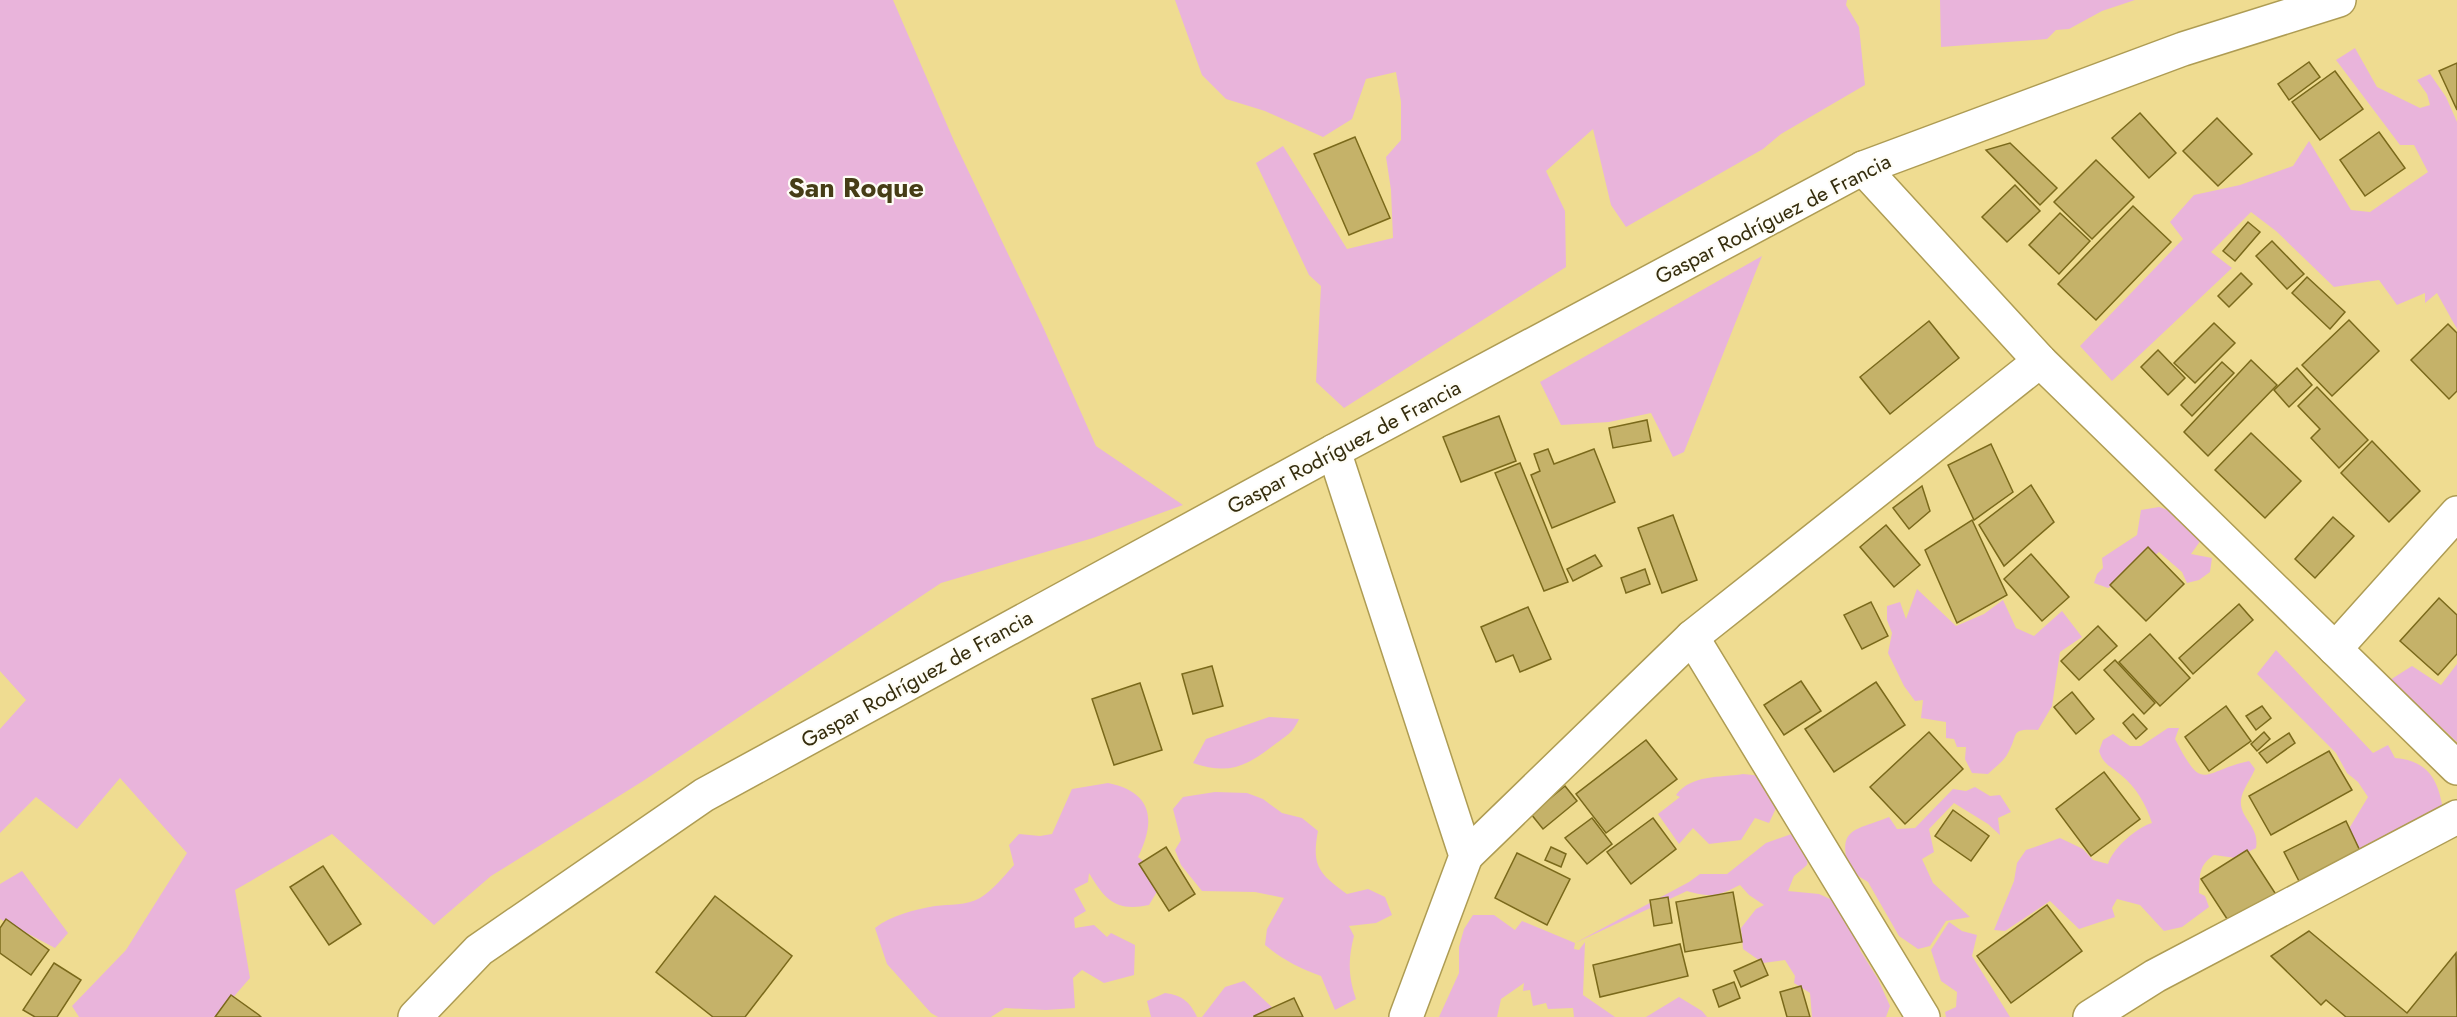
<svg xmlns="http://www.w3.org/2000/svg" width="2457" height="1017" font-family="Jost,sans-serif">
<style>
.green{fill:#e9b4db}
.building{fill:#c5b269;stroke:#7a691b;stroke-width:1.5}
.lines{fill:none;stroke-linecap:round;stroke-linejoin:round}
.street-casing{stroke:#ae9c53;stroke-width:36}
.street{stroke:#fff;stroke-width:33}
.labels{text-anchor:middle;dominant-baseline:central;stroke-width:4.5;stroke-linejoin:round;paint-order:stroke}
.street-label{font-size:21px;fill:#352d0e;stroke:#fefdf6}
.district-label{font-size:27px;font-weight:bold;fill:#463d16;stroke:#fefdf6}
</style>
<rect width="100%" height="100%" fill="#efdc91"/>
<!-- green -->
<g class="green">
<polygon points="0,0 893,0 954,141 1043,327 1096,446 1183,505 1093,538 941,583 643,781 491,876 434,925 332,834 235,890 250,978 216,1017 79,1017 72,1006 126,950 187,853 120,778 77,829 36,797 0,833 0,729 26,700 0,671"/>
<polygon points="1175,0 1847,0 1846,5 1859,27 1865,85 1781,134 1763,149 1626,227 1611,205 1593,129 1546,171 1565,211 1566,267 1344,408 1316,382 1321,286 1309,275 1256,163 1283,146 1347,249 1393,238 1391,190 1386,157 1401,140 1401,102 1396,72 1366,79 1352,119 1323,137 1265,111 1226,99 1202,75"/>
<polygon points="1940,0 2135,0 2102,11 2069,29 2056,30 2047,39 1941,47"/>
<polygon points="2355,48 2377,87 2420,108 2430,105 2427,94 2417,80 2430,74 2446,97 2457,122 2457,329 2437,293 2425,303 2425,293 2397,305 2379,280 2334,287 2276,231 2251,212 2211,252 2232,268 2112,381 2080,346 2183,239 2170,222 2194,195 2240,185 2293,166 2309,141 2351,210 2370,212 2428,172 2414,145 2400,145 2336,60"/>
<polygon points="1762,256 1684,452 1673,457 1651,413 1609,422 1561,425 1540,382"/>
<polygon points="2159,507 2172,511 2176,520 2186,523 2201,540 2191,554 2212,558 2210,572 2199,580 2187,583 2182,572 2159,552 2120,582 2108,588 2094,583 2097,574 2103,568 2102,558 2137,535 2141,510"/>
<path d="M1917,589L1956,626L1984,614L2003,600L2016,628L2034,636L2062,611L2082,637L2060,652L2052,706L2038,730C2009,728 2019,734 2008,753C2004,761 1994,768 1988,774L1972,773L1965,759L1966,747H1957L1954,739L1946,738V722L1921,718L1923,700L1915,701L1904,686L1888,653L1892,633L1887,620V606L1900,602L1906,619Z"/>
<path d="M2276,650L2373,753L2388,745L2395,758C2432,761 2440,785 2444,817L2355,853L2338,838L2350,827L2368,797L2358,782L2347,773L2336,753L2257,674Z"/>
<polygon points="2457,664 2457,742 2390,680 2412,666 2441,685"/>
<path d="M1269,717L1299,719C1292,734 1287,735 1274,745C1246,767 1228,775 1193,763L1206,739Z"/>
<path d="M2168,728H2179L2175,739C2204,794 2200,772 2249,761L2255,769C2251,779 2242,790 2241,800C2239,818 2260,826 2256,848L2236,858L2214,855C2198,866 2200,875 2199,893L2205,896L2209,907L2182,927L2164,931L2140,905L2117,899L2112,908L2115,917L2079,929L2050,901L2005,931L1994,930L2014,881L2017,863L2026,850L2060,838L2083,849L2093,860L2108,864C2113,848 2136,828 2152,823C2146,804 2136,787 2121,775C2110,766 2103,764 2099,751L2103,740L2113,734L2130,746H2141Z"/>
<path d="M1743,774L1762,776L1777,806L1769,823L1755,818L1741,840L1709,844L1693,828L1679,844L1658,814L1680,797L1676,795C1692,774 1719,778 1743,774Z"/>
<path d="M1108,783C1153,792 1156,821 1138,857L1165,878L1149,905C1116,912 1105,900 1089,873L1088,882L1074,889L1086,911L1074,918L1075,928L1094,925L1107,937L1111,933L1135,945L1134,975L1104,983L1082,970L1073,978L1075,1008L1046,1010L1005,1008L991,1017H938L931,1013L887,964L875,928C891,915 914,910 935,906C950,904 966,906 980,898C993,890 1004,876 1014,865L1009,845L1019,834L1040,836L1052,834L1072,789Z"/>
<path d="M1975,787L1990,796L2000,795L2011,812L1998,818L2000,835L1988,824L1954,803L1929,829L1934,852L1922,859L1933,883L1970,917L1946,921L1930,946L1918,949L1899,936L1868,882L1850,871C1836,827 1855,831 1889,817L1897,829L1915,828L1953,789L1966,791Z"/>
<path d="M1215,792L1247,793L1263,799L1282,813L1302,818L1318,831C1311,867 1320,874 1347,894L1368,889L1385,897L1392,915L1376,923L1349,926L1354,936C1348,959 1348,976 1356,999L1335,1010L1321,976C1299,968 1283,960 1265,945L1267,929L1284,898L1255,892L1202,891L1181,865L1175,850L1181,840L1173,809L1183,797Z"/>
<path d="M1800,831L1809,851L1807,865L1794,876L1788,891L1819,894L1837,902L1857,933L1860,950L1878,979L1890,1006L1886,1017H1812L1810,993L1794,983L1795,976L1785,960L1763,963L1743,949L1741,928L1756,909L1764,905L1749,895L1740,885C1718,896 1711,898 1687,891L1575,943L1574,949L1579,950L1585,942L1583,995L1615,1017H1574L1573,1008L1548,1009L1546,1003L1533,1006L1530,990L1523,991L1524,983L1501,999L1497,1017H1439L1459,973V947L1464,929L1473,915H1494L1515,930L1522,921L1575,943L1689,882L1700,874H1727L1766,843Z"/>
<polygon points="22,871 68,933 55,948 0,919 0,884"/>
<polygon points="1949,922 1962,931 1977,935 1972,956 2010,1017 1946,1017 1945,1012 1956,1007 1957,992 1941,981 1931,950"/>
<polygon points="1244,981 1275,1010 1277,1017 1202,1017 1225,987"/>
<path d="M1165,993C1182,995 1190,1002 1197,1017H1151L1147,1001Z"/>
<polygon points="1679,997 1702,1011 1707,1017 1646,1017"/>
</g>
<!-- building -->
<g class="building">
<polygon points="2309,62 2320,77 2289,100 2278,84"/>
<polygon points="2457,63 2457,110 2439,71"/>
<polygon points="2335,71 2363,109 2320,140 2292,102"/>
<polygon points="2140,113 2176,153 2149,178 2112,138"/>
<polygon points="2217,118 2252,154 2218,186 2183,151"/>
<polygon points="2379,132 2405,168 2365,196 2340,160"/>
<polygon points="1355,137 1390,218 1349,235 1314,154"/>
<polygon points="2010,143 2057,188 2040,205 1986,150"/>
<polygon points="2096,160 2134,197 2092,239 2054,202"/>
<polygon points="2015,185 2040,211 2007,242 1982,217"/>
<polygon points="2133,206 2171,242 2096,320 2058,284"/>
<polygon points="2060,213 2090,241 2059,274 2029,245"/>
<polygon points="2248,222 2260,232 2235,261 2223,251"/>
<polygon points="2272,241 2304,274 2287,289 2256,256"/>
<polygon points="2241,273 2252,284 2229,307 2218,296"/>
<polygon points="2307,277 2345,312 2330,329 2292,293"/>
<polygon points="2349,320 2379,351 2332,396 2302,365"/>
<polygon points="1929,321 1959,358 1890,414 1860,377"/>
<polygon points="2214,323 2235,343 2195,383 2174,363"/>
<polygon points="2448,324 2457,333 2457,391 2449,399 2411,360"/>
<polygon points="2158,350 2185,378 2168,395 2141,367"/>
<polygon points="2251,360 2277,385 2208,456 2184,432"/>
<polygon points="2222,362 2234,373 2192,416 2181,405"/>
<polygon points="2297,368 2312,385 2289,407 2274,390"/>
<polygon points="2317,387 2368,440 2339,468 2311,438 2320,429 2298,406"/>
<polygon points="1499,416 1516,461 1461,482 1443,437"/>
<polygon points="1647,420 1651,441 1613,448 1609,428"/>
<polygon points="2251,433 2301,481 2265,518 2215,470"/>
<polygon points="2372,441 2420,491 2389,522 2341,473"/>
<polygon points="1991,444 2013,492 1974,520 1948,465"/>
<polygon points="1548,449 1554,464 1594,449 1615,502 1552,528 1531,475 1540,471 1534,454"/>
<polygon points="1520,463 1568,582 1544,591 1495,473"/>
<polygon points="2031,485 2054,522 2004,566 1979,525"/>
<polygon points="1922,486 1930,511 1909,529 1893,508"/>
<polygon points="1673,515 1697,580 1662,593 1638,528"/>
<polygon points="2333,517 2354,536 2315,578 2295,559"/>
<polygon points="1972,520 2007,595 1957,623 1925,550"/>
<polygon points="1886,525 1920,565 1894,587 1860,547"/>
<polygon points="2148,547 2184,584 2146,621 2110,585"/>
<polygon points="2031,554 2069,597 2042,621 2004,579"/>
<polygon points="1595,555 1602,566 1573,581 1567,569"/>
<polygon points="1645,569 1650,584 1626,593 1621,578"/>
<polygon points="2439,598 2457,615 2457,654 2438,675 2400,641"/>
<polygon points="1871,602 1888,636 1862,649 1844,615"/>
<polygon points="2239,604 2253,620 2193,674 2179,658"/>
<polygon points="1528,607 1551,659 1520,672 1513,655 1496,662 1481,627"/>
<polygon points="2098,626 2117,646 2079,680 2061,661"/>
<polygon points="2150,634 2190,678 2160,706 2119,662"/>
<polygon points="2115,660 2155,703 2144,714 2104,670"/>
<polygon points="1212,666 1223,706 1193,714 1182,674"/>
<polygon points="1801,681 1821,711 1784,735 1764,705"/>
<polygon points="1876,682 1905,725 1834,772 1805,729"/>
<polygon points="1140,683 1162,750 1114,765 1092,699"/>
<polygon points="2072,692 2094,719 2076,734 2054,707"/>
<polygon points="2226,706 2251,741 2209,771 2185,737"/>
<polygon points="2262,706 2271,718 2256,730 2246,716"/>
<polygon points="2133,714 2147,729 2136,739 2123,723"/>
<polygon points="1929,732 1963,769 1905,824 1870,787"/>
<polygon points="2264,732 2270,739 2257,751 2251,744"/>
<polygon points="2289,733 2295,743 2267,763 2259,753"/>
<polygon points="1646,740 1677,779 1606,833 1576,794"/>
<polygon points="2329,751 2352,790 2271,835 2249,796"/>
<polygon points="2104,772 2140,819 2091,856 2056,809"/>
<polygon points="1565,786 1577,801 1543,829 1531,814"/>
<polygon points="1953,810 1989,836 1971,861 1935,836"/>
<polygon points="1592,818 1612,844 1587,864 1565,838"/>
<polygon points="1653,818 1676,849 1631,884 1607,852"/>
<polygon points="2346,821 2361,853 2300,883 2284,852"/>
<polygon points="1166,847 1195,894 1169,911 1139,864"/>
<polygon points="1551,847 1566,854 1561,867 1545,860"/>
<polygon points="2247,850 2277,896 2231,925 2201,879"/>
<polygon points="1517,853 1570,879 1547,925 1495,898"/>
<polygon points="323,866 361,924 329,945 290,887"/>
<polygon points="1733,892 1742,942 1685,952 1676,902"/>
<polygon points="715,896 792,956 745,1017 713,1017 656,972"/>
<polygon points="1668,897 1672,923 1654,926 1650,900"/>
<polygon points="2047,905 2082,951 2011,1003 1977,956"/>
<polygon points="6,919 49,950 31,975 0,953 0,928"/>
<polygon points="2309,931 2407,1013 2456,953 2457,1017 2346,1017 2326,1000 2321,1005 2271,956"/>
<polygon points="1680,944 1688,976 1600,997 1593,965"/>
<polygon points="1761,959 1768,975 1741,987 1734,971"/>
<polygon points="54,963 81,980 57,1017 35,1017 23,1010"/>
<polygon points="1734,982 1740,998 1719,1007 1713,990"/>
<polygon points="1801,986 1810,1017 1787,1017 1780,992"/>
<polygon points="231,995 259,1015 261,1017 215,1017"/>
<polygon points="1294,998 1303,1017 1254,1017 1254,1016"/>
</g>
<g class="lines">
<defs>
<g id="street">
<polyline points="1863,168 2040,361 2457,768"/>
<polyline points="1334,451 1466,856 1406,1017"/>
<polyline points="1692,637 1923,1017"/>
<polyline points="2335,649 2457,513"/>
<polyline points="1466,856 1692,637 2040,361"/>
<polyline points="415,1017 479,950 704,795 1334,451 1863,168 2183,49 2339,0"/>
<polyline points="2090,1017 2155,976 2457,817"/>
</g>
</defs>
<!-- street casing -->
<use href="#street" class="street-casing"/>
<!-- street -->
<use href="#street" class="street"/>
</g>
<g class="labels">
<!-- street labels -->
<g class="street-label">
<text transform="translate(1773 219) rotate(-27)">Gaspar Rodríguez de Francia</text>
<text transform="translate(1344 447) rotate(-28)">Gaspar Rodríguez de Francia</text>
<text transform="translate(917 679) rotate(-29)">Gaspar Rodríguez de Francia</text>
</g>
<!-- district labels -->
<g class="district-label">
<text x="856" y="187">San Roque</text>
</g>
</g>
</svg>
